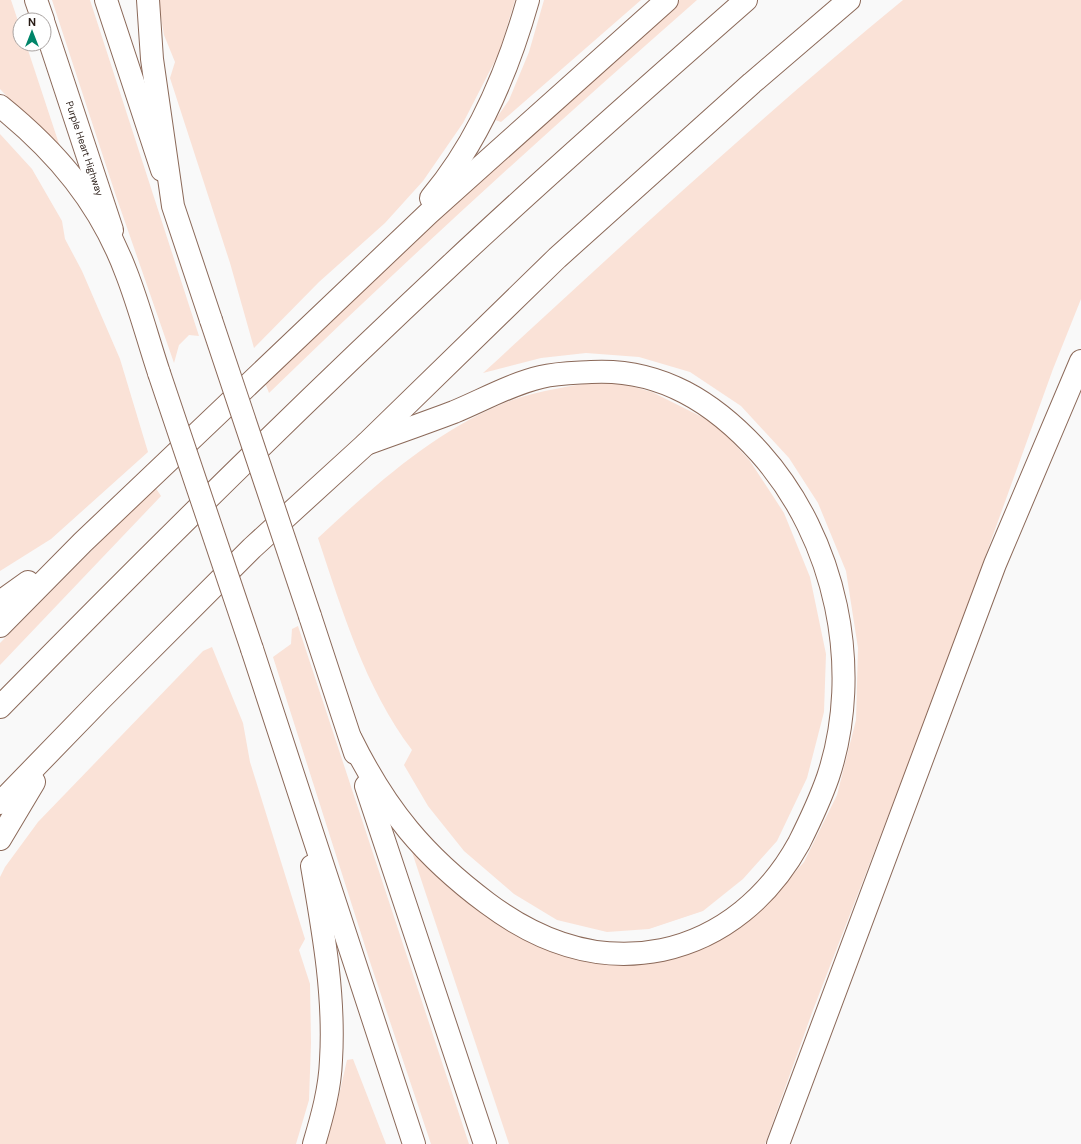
<svg xmlns="http://www.w3.org/2000/svg" width="1081" height="1144" font-family="'DM Sans',sans-serif">
<style>
.green{fill:#fae2d7}
.lines{fill:none;stroke-linecap:round;stroke-linejoin:round}
.primary-casing{stroke:#8b6959;stroke-width:24}
.highway-casing{stroke:#8b6959;stroke-width:24}
.primary{stroke:#fff;stroke-width:22}
.highway{stroke:#fff;stroke-width:22}
.highway-bridge-casing{stroke:#8b6959;stroke-width:24;stroke-linecap:butt}
.highway-bridge{stroke:#fff;stroke-width:22}
.labels{text-anchor:middle;dominant-baseline:central;stroke-width:3.5;stroke-linejoin:round;paint-order:stroke}
.street-label{font-size:10px;fill:#271a14;stroke:#fff}
</style>
<rect width="100%" height="100%" fill="#f9f9f9"/>
<!-- green -->
<g class="green">
<polygon points="0,0 11,0 20,27 20,44 26,44 66,165 30,121 0,89"/>
<polygon points="52,0 90,0 199,336 189,335 179,345 174,363 116,196"/>
<polygon points="158,0 515,0 499,53 463,123 423,181 385,223 319,282 254,348 230,263 170,78 175,62 164,35"/>
<polygon points="544,0 641,0 501,122 495,120 509,100 529,52"/>
<path d="M680,0H697C551,128 408,258 269,393L264,380L582,85Z"/>
<path d="M903,0H1081V299L1053,369L941,679L813,1010L765,1144H509L405,831L465,900L517,936L568,956L715,941L760,911L804,862L837,795L856,720L858,648L846,571L818,503L789,458L741,406L690,372L639,357L586,353L541,358L483,373C621,246 758,119 903,0Z"/>
<polygon points="0,134 32,169 62,221 65,239 82,271 120,359 148,452 51,539 0,571"/>
<path d="M609,380L652,392L716,424L750,461L784,513L810,577L826,654L824,712L807,778L777,841L743,879L703,911L649,929L607,932L557,920L514,894L464,851L428,806L404,765L412,750C365,688 342,610 318,538C373,487 432,433 502,404C535,390 573,386 609,380Z"/>
<polygon points="155,487 161,496 0,665 0,643"/>
<polygon points="298,626 469,1144 431,1144 371,965 273,657 291,644 292,629"/>
<polygon points="212,647 243,723 250,762 305,939 299,950 310,984 311,1043 309,1100 296,1144 0,1144 0,877 5,867 38,822 203,651"/>
<polygon points="353,1059 386,1144 324,1144 337,1104 347,1060"/>
</g>
<g class="lines">
<defs>
<g id="primary">
<polyline points="36,0 43,20"/>
<polyline points="106,0 162,170"/>
<path id="s1" d="M44,24L112,230"/>
</g>
<g id="highway">
<polyline points="148,0 152,59 173,206 211,320"/>
<path d="M0,106C57,152 100,203 126,272C139,305 148,340 159,373"/>
<path d="M431,198C479,141 508,71 528,0"/>
<polyline points="0,602 28,582"/>
<polyline points="310,616 355,753"/>
<polyline points="0,626 83,542 429,213 667,0"/>
<polyline points="252,649 414,1144"/>
<path d="M0,707C148,556 299,407 454,262C549,173 648,86 746,0"/>
<path d="M351,739C386,810 424,856 487,903C539,942 598,963 662,950C723,937 770,896 799,843C810,821 820,800 828,777C864,669 836,538 760,453C715,403 661,368 591,372C575,373 557,373 541,377C511,384 483,400 454,412C425,423 396,433 366,444"/>
<polyline points="366,786 485,1144"/>
<polyline points="0,803 100,700 252,548 366,444 557,258 752,83 849,0"/>
<polyline points="0,839 34,782"/>
<path d="M312,866C323,930 335,995 331,1060C330,1089 322,1117 314,1144"/>
<polyline points="778,1144 995,564 1081,361"/>
</g>
</defs>
<!-- primary casing -->
<use href="#primary" class="primary-casing"/>
<!-- highway casing -->
<use href="#highway" class="highway-casing"/>
<!-- primary -->
<use href="#primary" class="primary"/>
<!-- highway -->
<use href="#highway" class="highway"/>
<defs>
<g id="highway-bridge">
<polyline points="211,320 310,616"/>
<polyline points="159,373 252,649"/>
</g>
</defs>
<!-- highway-bridge casing -->
<use href="#highway-bridge" class="highway-bridge-casing"/>
<!-- highway-bridge -->
<use href="#highway-bridge" class="highway-bridge"/>
</g>
<g class="labels">
<!-- street labels -->
<g class="street-label">
<text stroke="none"><textPath href="#s1" startOffset="131">Purple Heart Highway</textPath></text>
</g>
</g>
<!-- north arrow -->
<g transform="translate(32 32)"><circle r="19" fill="#ffffff" stroke="#a9a3a1"/>
<path d="M0-3L7 15L0 10L-7 15Z" fill="#008569"/>
<text y="-6" font-size="11" font-weight="bold" text-anchor="middle" fill="#271a14">N</text>
</g>
</svg>
